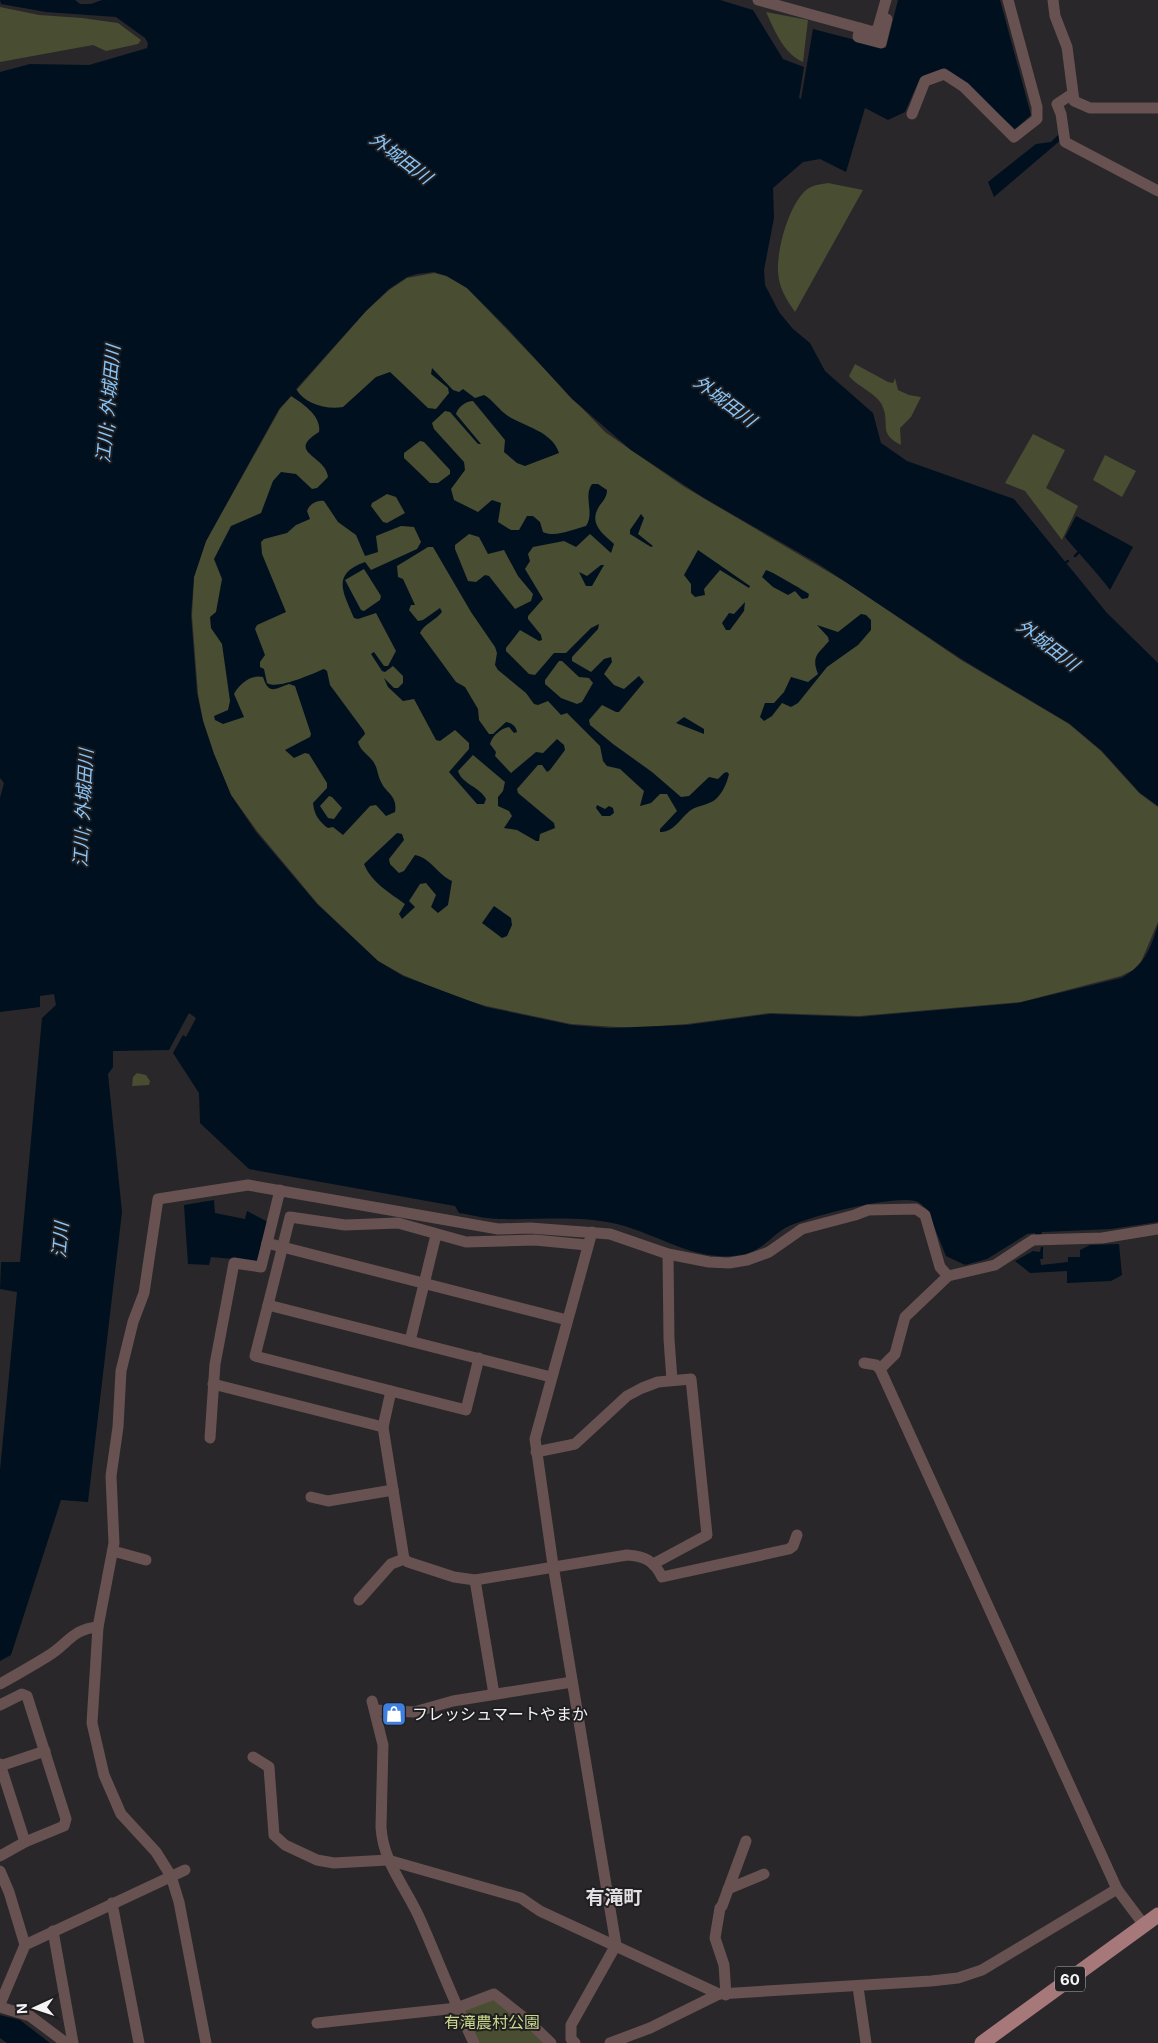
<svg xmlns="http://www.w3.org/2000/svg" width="1158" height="2043" font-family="Inter,'Noto Sans JP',sans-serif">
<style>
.green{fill:#494d31}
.water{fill:#00101f;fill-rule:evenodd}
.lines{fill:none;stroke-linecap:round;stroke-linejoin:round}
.stream{stroke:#00101f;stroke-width:2.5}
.minor{stroke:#685151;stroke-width:11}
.major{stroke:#a6787a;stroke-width:15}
.labels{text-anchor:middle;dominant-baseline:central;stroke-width:4;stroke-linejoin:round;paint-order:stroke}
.shield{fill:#1f1e20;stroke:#b4b3b5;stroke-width:1}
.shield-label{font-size:15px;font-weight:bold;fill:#f4f3f5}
.poi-label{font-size:16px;fill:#f4f3f5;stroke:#1f1e20;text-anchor:start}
.park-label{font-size:16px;fill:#cad68a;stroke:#1f1e20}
.water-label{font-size:18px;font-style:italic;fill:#87c5fa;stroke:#1f1e20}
.quarter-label{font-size:19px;font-weight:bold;fill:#e1dfe3;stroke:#1f1e20}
</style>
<rect width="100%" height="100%" fill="#29272a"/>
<!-- green -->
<g class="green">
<polygon points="0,7 39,15 82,18 118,23 141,40 138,44 106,51 93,45 0,62"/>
<path d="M766,12L808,20L803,62C783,53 775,31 766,12Z"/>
<path d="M828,183L863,190L795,312C786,299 778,286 778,270C777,248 790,200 809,188C814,185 822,184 828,183Z"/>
<polygon points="434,273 446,276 467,288 605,432 683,486 849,584 961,660 1069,724 1101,751 1139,793 1158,807 1158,922 1141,962 1133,970 1121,976 1021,1002 859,1016 770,1013 687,1024 631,1028 571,1024 486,1006 456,997 403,975 378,961 318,904 257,831 231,795 214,754 203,721 198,694 192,616 194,577 206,541 280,409 366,311 389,290 407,278"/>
<path d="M855,364L888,382L893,383L895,378L898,390L909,395L921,397L911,417L900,428L901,445C877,433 891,424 882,405C876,393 858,387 849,376Z"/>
<polygon points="1033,434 1065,450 1046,488 1078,506 1062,540 1025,491 1005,483"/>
<polygon points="1105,455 1136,471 1122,497 1093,480"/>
<polygon points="137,1073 146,1075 150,1081 149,1085 132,1086 133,1077"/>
<polygon points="494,1996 548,2043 478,2043 463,2009"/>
</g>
<!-- water -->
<g class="water">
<path d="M0,0H75L80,4H91L102,0H720L753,10L783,59L804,67L799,98L801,99L813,29L886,48L898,0H1000L1031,115L1015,129L966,85L942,70L920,78L905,112L888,120L865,108L846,172L820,159L803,162L773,188L774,218L764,270L765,285L779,312L793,329L810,343L825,371L873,413L881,443L907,461L1014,499L1107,613L1158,663V806L1140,793L1102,751L1070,724L963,660L817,563L704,498L631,450L572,399L508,329L467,288L447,276L434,272L417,274L407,277L389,289L366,311L296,389C305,404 326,410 343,407L376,377L390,372L428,408L436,409L449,393L448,388L431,374L432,368L453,390L459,392L463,389L475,398L484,395C493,400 499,410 508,416C525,427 552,431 559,453L525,466L517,463L504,452L505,440L473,401C466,401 458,407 456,414L481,444H478L450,412L445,411L432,423L434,429L464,462L465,470L451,489L454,500L478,512L492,500L501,503L498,522L511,530H519L527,516H533L540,522L543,532C555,538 574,529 586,526C595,513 583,496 592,484H598L607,490C607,496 604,500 600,505C588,523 601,532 614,544L611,553L590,534L576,547L564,541L533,547L528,554L530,561L525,569L543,599L528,616V619L541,635L542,640L539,641L520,630L506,648V651L529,674L535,675L554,653H566L591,628L599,624L598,629L572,657V661L591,672L604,659L611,657L612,662L604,674L614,685L624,689L639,676L644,682L619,712H616L602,705L589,720L590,725L613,744L652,772L681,797L689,796L709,777L718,779L724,773L727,772L729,774C727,783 723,792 716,799C709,805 699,805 691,810C681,817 674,833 660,832V829L677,811L667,794H660L651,803L640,806L644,791L620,769L607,766L603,761L600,746L567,713L561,715L548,701L538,705L534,704L526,693L498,670L495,665L497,653L495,647L471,612L433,547H428L397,566L398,577L403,579L415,605H411L409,610L418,621L423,620L440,608L442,612C436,620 424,624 420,633L456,682L465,687L478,709L479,720L489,734H493L506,722C512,723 516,726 517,732L514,733L509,727C501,728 492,736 490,744L496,752L495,756L511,773L536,752L543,753L557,739L564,745L565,750L550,770L547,772L542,765H538L517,789L518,793L554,823L555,828L540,834L539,841H536L517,830L504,828L512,816L509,811L498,806V797L503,791L505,782L473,755L458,771C462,784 480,787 486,799L484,804H477L449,772L469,749V743L455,730L440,741L436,740L414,699L403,701L388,687L384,678L394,688H398L403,683V676L393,666L385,672L382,671L371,654L374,652L384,666H388L396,651L376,613L358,619L354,618C343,592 331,574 365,562L371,570L417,549L421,542L414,527L401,526L376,536L378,552L365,556L356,535L338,522L324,501C316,500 310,504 307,511L310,519L296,525L287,533L264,539L261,542L262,554L286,612L257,625L255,629L265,655L260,662V667L264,669L267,683C277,690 312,674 324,669L327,671L330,685L364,731L365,734L358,742C360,750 367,754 372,760C378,767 377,774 381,782C386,793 398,796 395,812L386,816L376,805L370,806L343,835L333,827L328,828C319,822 314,814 313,803L327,788V783L309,754L305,753L294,758L285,750L310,737L311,734L295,686L289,684C274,689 269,695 263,677C251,674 239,684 234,694L244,717L223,724L215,720L214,716L228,710L230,701L222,644L211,628L210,617L216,612L222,579L214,559L231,526L261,513L273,481L281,472L296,474L312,489L317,488L328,477C326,455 285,453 319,432C322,416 302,403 291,396L279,409L206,541L194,577L191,615L197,693L203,721L214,754L231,795L256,832L317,904L378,961L403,976L486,1007L571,1025L609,1028L687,1025L770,1014L859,1017L1018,1003L1121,978C1144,966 1150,950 1158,925V1222L1111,1229L1042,1232L1041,1235L1036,1236L1035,1233L1027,1234L987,1259L965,1265L946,1256L927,1209C923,1206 920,1202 915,1201C893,1195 811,1216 789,1226C772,1234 765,1250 741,1255C696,1263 658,1234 617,1224C578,1215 540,1220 500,1219C486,1219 472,1215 459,1213L455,1206L249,1169L200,1123L199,1093L173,1053L183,1035L186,1037L196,1018L189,1013L169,1050L113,1051V1067L108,1074L122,1212L88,1502L61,1500L11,1655L0,1661V1470L17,1292L0,1289L1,1262H20L42,1018L56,1005L54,994L40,996V1007L0,1012V798L4,783L0,778V72L30,64L89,65L144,49L147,48L148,43L145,38L116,17L46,12L1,4ZM420,441L424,442L450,470V474L438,483H430L404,458V453ZM387,494L396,497L405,513L387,523L383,522L371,506L372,503ZM469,534L479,537L488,554L504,550L518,576L533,594L531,601L515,609L489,576L485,575L476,582L468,581L455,549V545ZM364,569L381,596L380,600L364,611L361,610L345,580ZM559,661H562L579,677L589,678L593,683L582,702L577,704L561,698L545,684V680ZM329,796L332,797L342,808L334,819L328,818L320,806Z"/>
<polygon points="1059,134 1062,139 994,197 988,182 1036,144 1051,142"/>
<polygon points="641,514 644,518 638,534 653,546 651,547 630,534 630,530"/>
<path d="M1076,516L1133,547L1110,590C1096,571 1080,555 1065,537Z"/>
<polygon points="698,550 750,586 749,588 720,570 704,589 705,595 695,597 691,593 691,584 684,575"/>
<polygon points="601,565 604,565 592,586 586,586 579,572 587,576"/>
<path d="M766,570C771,571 803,590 809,594L808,598L802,599L795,591L788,595L773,587L762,577Z"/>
<polygon points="745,602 744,611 730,630 726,630 722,623 729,613 734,614"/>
<path d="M861,614L866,615L871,620V630L858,645L827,667L798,703L791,707L782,703L772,716L764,721L760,717L765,703H774L784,692L791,677L808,682L818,674C811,656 818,654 829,641L828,637L817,625L838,632Z"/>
<polygon points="684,717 704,729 704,734 676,723"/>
<polygon points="597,805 605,809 609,806 613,808 614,813 610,816 602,816 596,808"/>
<path d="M397,833L402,834L404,840L389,859L390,864L399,873L404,871L415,855C431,858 438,875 452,881L448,905L438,913L431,907L436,895L426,883L420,884L409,901L415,907L402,919L399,914L405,904C390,893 371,882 364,864Z"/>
<polygon points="494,906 511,918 512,925 507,936 502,938 482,923"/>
<polygon points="214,1200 215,1213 245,1219 247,1211 268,1222 257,1261 211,1257 209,1265 188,1264 184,1205"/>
<polygon points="1119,1244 1122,1275 1111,1281 1067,1283 1067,1271 1030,1273 1015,1261 1033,1251 1040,1252 1041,1247 1043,1247 1043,1259 1040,1259 1041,1265 1068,1262 1068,1257 1080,1257 1080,1250 1090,1245"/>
<polygon points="0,2015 20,2020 50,2043 7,2043 0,2038"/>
</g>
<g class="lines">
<!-- stream -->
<g class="stream">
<polyline points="1075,556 1078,553"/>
<polyline points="1065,563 1068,561"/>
</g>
<!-- minor -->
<g class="minor">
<polyline points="758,0 874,32 878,28 886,0"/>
<polyline points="1053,0 1055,16 1067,47 1074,101 1090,108 1158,108"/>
<polyline points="860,28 858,37 881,43 887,19"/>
<polyline points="1072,94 1057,104 1061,114 1065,142 1158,191"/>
<polyline points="912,114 925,81 944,74 964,87 1014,137 1037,119 1037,107 1008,0"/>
<polyline points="280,1190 267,1243 567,1320"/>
<polyline points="668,1254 669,1339 672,1380"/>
<polyline points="268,1305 255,1356 391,1391"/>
<polyline points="410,1341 436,1235"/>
<polyline points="864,1363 876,1365 880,1369 1117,1889"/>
<polyline points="880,1369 895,1354 905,1317 948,1276 995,1265 1033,1240 1102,1238 1158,1229"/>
<polyline points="551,1377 268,1305 290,1217 345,1225 398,1223 466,1242 535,1240 587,1245"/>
<path d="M213,1384L383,1427L404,1559L408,1562L454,1577L475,1580L627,1555C645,1556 654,1561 662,1577L789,1549L793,1546L797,1535"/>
<polyline points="383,1427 391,1391 466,1410 479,1358"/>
<polyline points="210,1438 215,1364 234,1263 261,1267 267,1243"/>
<polyline points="536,1452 575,1444 627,1396 642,1388 658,1382 691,1379 707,1535 655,1563"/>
<polyline points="311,1497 328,1501 393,1490"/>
<polyline points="113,1551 146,1560"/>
<polyline points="475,1580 494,1694"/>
<polyline points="359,1600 391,1564 404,1559"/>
<path d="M0,1684C16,1675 32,1666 48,1656C68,1644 72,1629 98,1627"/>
<path d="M372,1701L383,1745L381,1827C383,1863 406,1887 420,1919C438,1960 454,2002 474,2043"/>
<polyline points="0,1705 22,1694 27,1696 66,1819 64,1826 25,1842"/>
<polyline points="375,1710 414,1712 453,1701 572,1682"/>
<polyline points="253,1757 269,1767 274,1835 285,1845 317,1860 334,1863 388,1860 521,1898 540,1911 719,1994"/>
<polyline points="0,1764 25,1842 0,1856"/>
<polyline points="0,1766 45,1751"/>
<polyline points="0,1871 9,1892 25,1945 0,2004"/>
<polyline points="728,1889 764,1874"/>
<polyline points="112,1903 139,2043"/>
<polyline points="53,1931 73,2043"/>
<polyline points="25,1945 185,1870"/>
<polyline points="858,1987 866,2043"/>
<polyline points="726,1995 724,1965 715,1938 720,1908 722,1906 746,1841"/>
<polyline points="0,2007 30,2016 66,2043"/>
<polyline points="317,2023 457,2008 494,1994 527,2020 551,2043"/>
<polyline points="206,2043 179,1902 171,1876 156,1852 121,1814 104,1775 92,1723 98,1627 114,1543 111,1476 118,1427 121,1371 133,1322 144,1293 158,1199 248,1185 498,1229 530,1228 610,1234 668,1254 709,1262 729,1263 747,1260 769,1252 802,1229 855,1215 868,1210 916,1209 925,1215 940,1267 948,1276"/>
<polyline points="575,2043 571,2039 571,2025 616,1945 553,1565 535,1439 592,1232"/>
<polyline points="610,2043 650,2028 719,1994 931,1981 958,1978 982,1970 1117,1889 1144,1925"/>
</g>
<!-- major -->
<polyline class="major" points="982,2043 1158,1915"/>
</g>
<!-- icons -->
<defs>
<symbol id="shop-square" viewBox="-11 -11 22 22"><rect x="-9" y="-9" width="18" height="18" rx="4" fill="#3f7fe0" stroke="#1f1e20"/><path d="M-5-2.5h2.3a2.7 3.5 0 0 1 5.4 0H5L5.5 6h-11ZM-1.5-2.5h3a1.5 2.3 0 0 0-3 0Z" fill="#fff"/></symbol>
</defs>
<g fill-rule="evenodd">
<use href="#shop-square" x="380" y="1700" width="28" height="28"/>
</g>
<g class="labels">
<!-- shield labels -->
<rect class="shield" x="1055" y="1966.5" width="30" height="25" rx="4"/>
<g class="shield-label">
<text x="1070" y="1979">60</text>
</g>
<!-- poi labels -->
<g class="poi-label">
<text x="412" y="1714">フレッシュマートやまか</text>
</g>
<!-- park labels -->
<g class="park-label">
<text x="492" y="2022">有滝農村公園</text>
</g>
<!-- water labels -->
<g class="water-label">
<text transform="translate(401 158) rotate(37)">外城田川</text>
<text transform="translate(725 401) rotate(37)">外城田川</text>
<text transform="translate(108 404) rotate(-85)">江川; 外城田川</text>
<text transform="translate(1048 645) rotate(37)">外城田川</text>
<text transform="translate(83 808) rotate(-87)">江川; 外城田川</text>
<text transform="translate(60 1240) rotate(-85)">江川</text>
</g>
<!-- quarter labels -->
<g class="quarter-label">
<text x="614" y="1897">有滝町</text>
</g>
</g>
<!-- north arrow -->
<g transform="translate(35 2008) rotate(267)" stroke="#1f1e20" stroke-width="4" paint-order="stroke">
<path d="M0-4L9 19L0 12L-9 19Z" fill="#f4f3f5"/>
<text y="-8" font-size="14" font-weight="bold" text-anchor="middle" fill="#f4f3f5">N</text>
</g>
</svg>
